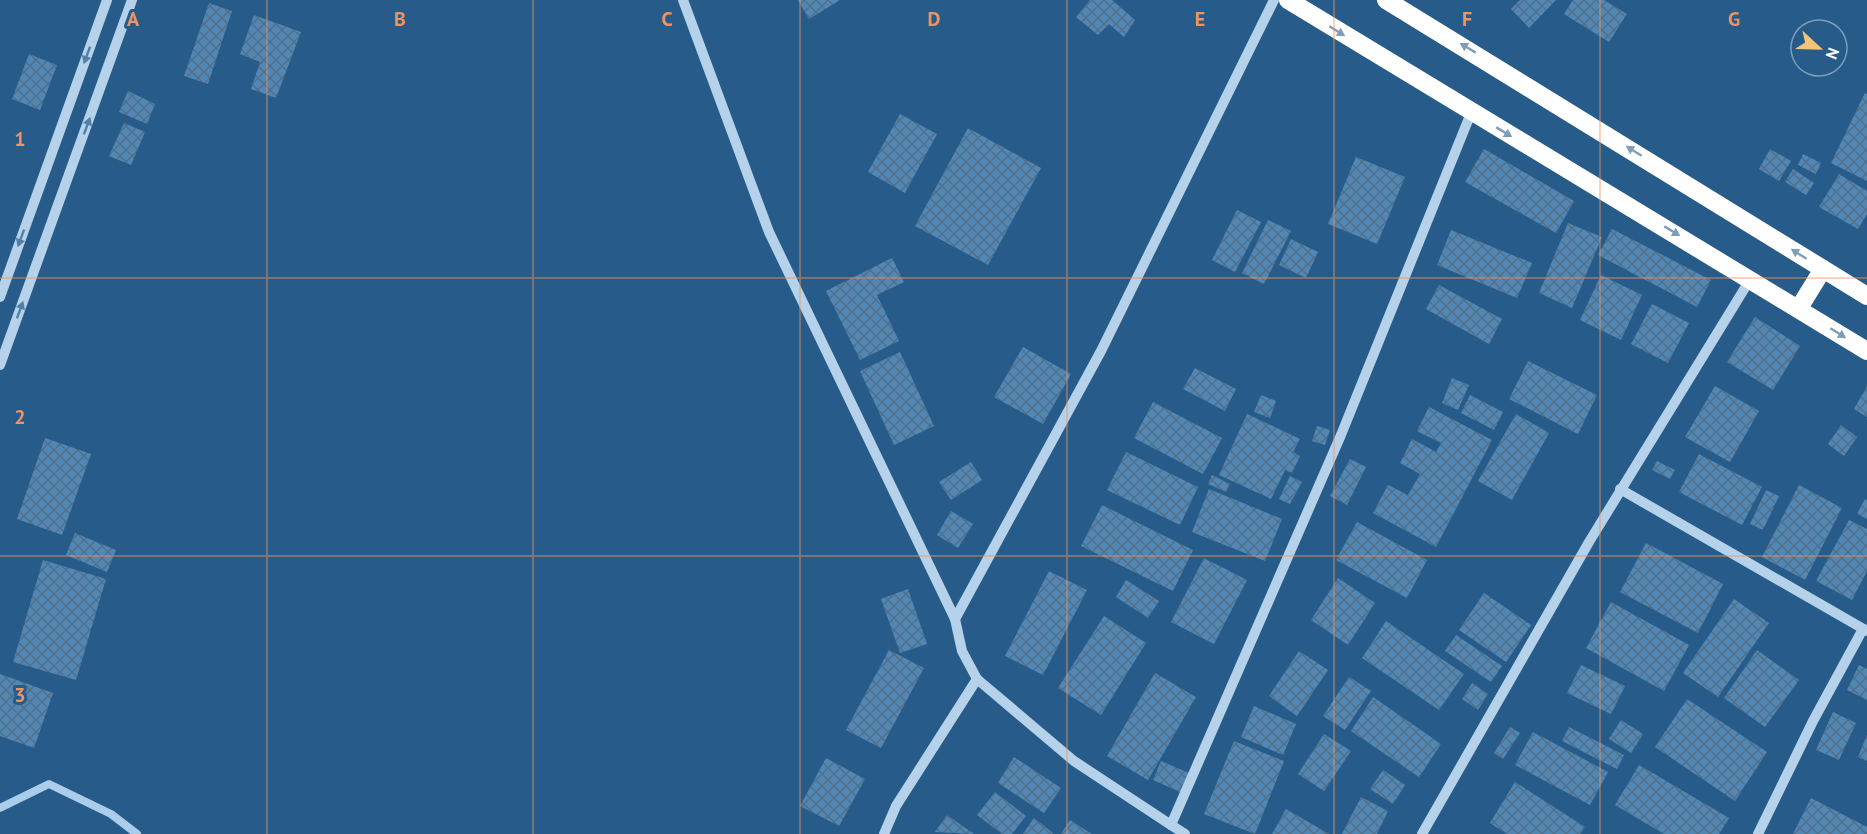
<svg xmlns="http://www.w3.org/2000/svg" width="1867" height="834" font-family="'PT Sans',sans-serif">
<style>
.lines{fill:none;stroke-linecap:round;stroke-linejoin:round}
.stream{stroke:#a9cdea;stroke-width:8}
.building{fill:url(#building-cross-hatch)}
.minor{stroke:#b5d2ea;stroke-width:10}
.highway{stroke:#fff;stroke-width:18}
.oneway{fill:#7d9db9}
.oneway2{fill:#527fa7}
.grid{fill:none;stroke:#f09361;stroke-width:1.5;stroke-opacity:0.55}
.grid-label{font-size:20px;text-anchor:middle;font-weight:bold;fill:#f09361;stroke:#275c8a;stroke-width:6;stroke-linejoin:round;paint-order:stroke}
</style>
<defs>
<pattern id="building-cross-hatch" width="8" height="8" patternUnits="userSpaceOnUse" patternTransform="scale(1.5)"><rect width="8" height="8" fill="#5387b3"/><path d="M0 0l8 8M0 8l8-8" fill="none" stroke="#506f8a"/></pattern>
</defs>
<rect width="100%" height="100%" fill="#275c8a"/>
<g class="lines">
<!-- stream -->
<polyline class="stream" points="0,808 49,784 111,814 137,834"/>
</g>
<!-- building -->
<g class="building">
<polygon points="798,0 840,0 809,19"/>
<polygon points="1090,0 1112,0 1135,20 1124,37 1109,24 1098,35 1076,17"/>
<polygon points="1520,0 1556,0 1529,28 1511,9"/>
<polygon points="1573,0 1604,0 1627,14 1609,42 1564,14"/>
<polygon points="209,3 232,11 208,84 184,76"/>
<polygon points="254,15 301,32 276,98 251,89 260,62 240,54"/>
<polygon points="29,54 57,65 40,110 12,99"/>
<polygon points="128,91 155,104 147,124 119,112"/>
<polygon points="1865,93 1867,94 1867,181 1831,163"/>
<polygon points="900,114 937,134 905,193 868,172"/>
<polygon points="124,123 145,132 131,165 109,156"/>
<polygon points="968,128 1041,168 988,265 915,226"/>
<polygon points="1484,149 1574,201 1556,233 1465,182"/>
<polygon points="1770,149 1791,161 1779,181 1759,169"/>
<polygon points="1803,154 1821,163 1816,174 1798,165"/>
<polygon points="1356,157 1405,177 1377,244 1328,224"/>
<polygon points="1793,169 1814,183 1806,195 1785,182"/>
<polygon points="1839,174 1867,191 1867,214 1858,229 1819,207"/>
<polygon points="1237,210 1261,222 1235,272 1212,260"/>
<polygon points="1268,220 1291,231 1264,284 1242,273"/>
<polygon points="1568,223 1602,237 1572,308 1539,293"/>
<polygon points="1612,229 1711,280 1697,307 1598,255"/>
<polygon points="1451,230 1532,263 1517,298 1437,265"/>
<polygon points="1291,239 1318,252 1306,278 1279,265"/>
<polygon points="892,258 904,282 877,295 899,341 860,360 826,291"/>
<polygon points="1601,275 1642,295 1621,340 1580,320"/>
<polygon points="1439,285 1502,319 1489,344 1426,309"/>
<polygon points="1652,304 1689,323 1668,363 1631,344"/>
<polygon points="1755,317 1800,346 1773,390 1727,362"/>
<polygon points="1023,347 1071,374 1043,424 994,397"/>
<polygon points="900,352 934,426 894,445 860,371"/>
<polygon points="1528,361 1597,395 1578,434 1509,399"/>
<polygon points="1195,368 1236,389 1225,411 1183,389"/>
<polygon points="1452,378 1469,385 1458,410 1442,403"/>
<polygon points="1715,386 1759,411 1730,462 1685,437"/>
<polygon points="1867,386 1867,417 1854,409"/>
<polygon points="1261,395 1276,401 1270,418 1254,412"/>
<polygon points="1470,395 1503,412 1494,430 1461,413"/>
<polygon points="1153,402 1222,438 1203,474 1134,438"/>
<polygon points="1429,407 1492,440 1436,547 1373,513 1388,485 1408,495 1420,474 1400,463 1412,439 1436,452 1441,443 1417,431"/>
<polygon points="1247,414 1300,439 1293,452 1300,456 1292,473 1285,470 1271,499 1219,475"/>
<polygon points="1516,414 1549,433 1512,500 1478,481"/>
<polygon points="1841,425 1857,437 1844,456 1828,444"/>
<polygon points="1317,426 1330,430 1325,445 1312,441"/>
<polygon points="45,438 91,454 62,535 17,519"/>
<polygon points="1126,452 1198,487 1180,525 1107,490"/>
<polygon points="1699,454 1762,487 1742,525 1679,492"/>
<polygon points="1350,459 1366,467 1347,505 1330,496"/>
<polygon points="1657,461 1675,470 1670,479 1652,470"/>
<polygon points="971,462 982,480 951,500 939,482"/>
<polygon points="1212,475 1230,484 1226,492 1208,484"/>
<polygon points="1290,476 1302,482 1290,504 1279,499"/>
<polygon points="1799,485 1842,508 1805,580 1762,557"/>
<polygon points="1209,489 1282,519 1265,561 1192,532"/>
<polygon points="1766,490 1779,496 1763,530 1750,524"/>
<polygon points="1865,499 1867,500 1867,519 1857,514"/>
<polygon points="1102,505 1193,550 1173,591 1081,546"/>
<polygon points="951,511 973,524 958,548 937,535"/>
<polygon points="1849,520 1867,529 1867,571 1852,600 1816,581"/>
<polygon points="1357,522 1427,560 1407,598 1336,560"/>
<polygon points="75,533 116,550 107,572 66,555"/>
<polygon points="1646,543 1723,584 1698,633 1620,592"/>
<polygon points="1204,558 1247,580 1214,644 1171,622"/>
<polygon points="43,560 106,579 76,680 13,662"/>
<polygon points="1049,571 1087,590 1043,675 1005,656"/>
<polygon points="1338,578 1375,603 1348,645 1311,620"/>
<polygon points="1126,580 1159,601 1148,618 1116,597"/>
<polygon points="908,589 927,644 900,653 881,599"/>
<polygon points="1484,593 1531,625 1506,662 1459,630"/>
<polygon points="1734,599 1769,623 1718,697 1683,673"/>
<polygon points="1611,602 1689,645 1664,691 1586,648"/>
<polygon points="1104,616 1146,643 1101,715 1058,688"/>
<polygon points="1386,621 1464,674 1439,710 1362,658"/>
<polygon points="1456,635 1502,666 1491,682 1445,651"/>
<polygon points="889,650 924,668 881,748 846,730"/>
<polygon points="1757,650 1799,680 1765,727 1724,698"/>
<polygon points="1299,651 1328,670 1297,716 1269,696"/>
<polygon points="1581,665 1625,686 1611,714 1567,693"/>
<polygon points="1859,665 1867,669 1867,700 1847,690"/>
<polygon points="1155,673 1196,697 1148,780 1107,756"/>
<polygon points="0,674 53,693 34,748 0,736"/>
<polygon points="1349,677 1371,691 1345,730 1323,716"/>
<polygon points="1472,683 1488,694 1478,710 1462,699"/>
<polygon points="1373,697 1441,744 1419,777 1351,731"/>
<polygon points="1687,699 1767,752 1735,801 1655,747"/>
<polygon points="1254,706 1296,724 1283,755 1241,737"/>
<polygon points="1833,712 1856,723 1839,760 1816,750"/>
<polygon points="1621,720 1643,734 1631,753 1609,739"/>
<polygon points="1510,727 1520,733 1503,759 1494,753"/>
<polygon points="1569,727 1624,755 1617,769 1562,741"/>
<polygon points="1533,732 1608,772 1590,805 1515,765"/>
<polygon points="1324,734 1351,751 1324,791 1298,774"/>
<polygon points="1867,735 1867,761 1858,757"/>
<polygon points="1234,741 1284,761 1255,834 1204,814"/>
<polygon points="1014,757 1061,788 1044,813 998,783"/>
<polygon points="826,758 865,779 839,826 800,806"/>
<polygon points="1161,761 1189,773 1180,792 1153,780"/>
<polygon points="1639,765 1729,818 1719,834 1664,834 1615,805"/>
<polygon points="1383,770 1405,785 1393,804 1370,789"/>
<polygon points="1515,782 1585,827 1580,834 1507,834 1490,823"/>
<polygon points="995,792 1026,816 1012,834 1002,834 977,815"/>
<polygon points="1361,797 1388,811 1377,834 1342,834"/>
<polygon points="1811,798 1867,827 1867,834 1793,834"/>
<polygon points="1286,809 1329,834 1272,834"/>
<polygon points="947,815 974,834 935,832"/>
<polygon points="1034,818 1053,833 1052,834 1023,834"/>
<polygon points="1070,820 1092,834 1061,834"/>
</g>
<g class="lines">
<!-- minor -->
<g class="minor">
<polyline points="683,0 769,232 955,619 962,651 977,679 1074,761 1171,825 1341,435 1471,113"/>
<polyline points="0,297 107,0"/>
<polyline points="0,365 132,0"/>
<polyline points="1620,489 1867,631"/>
<polyline points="955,619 1101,351 1274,0"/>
<polyline points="1171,825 1185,834"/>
<polyline points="884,834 896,806 977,679"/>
<polyline points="1422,834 1589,542 1751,278"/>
<polyline points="1758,834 1813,721 1863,629"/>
</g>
<!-- highway -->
<g class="highway">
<polyline points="1288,0 1867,351"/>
<polyline points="1386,0 1867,296"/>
<polyline points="1799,308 1823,269"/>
</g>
</g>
<!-- one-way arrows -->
<defs><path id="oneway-solid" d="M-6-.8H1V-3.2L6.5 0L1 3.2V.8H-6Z" transform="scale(1.5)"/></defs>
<g class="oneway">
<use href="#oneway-solid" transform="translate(1337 31) rotate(32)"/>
<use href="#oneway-solid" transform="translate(1468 48) rotate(-149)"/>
<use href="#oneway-solid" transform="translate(1504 132) rotate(31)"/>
<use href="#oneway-solid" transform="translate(1634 151) rotate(-148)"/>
<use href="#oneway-solid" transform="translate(1672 231) rotate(31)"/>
<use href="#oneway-solid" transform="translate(1799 254) rotate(-148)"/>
<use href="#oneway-solid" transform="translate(1838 333) rotate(32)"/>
</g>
<g class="oneway2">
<use href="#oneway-solid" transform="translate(87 55) rotate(110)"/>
<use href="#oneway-solid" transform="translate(87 126) rotate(-70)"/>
<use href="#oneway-solid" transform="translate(21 238) rotate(110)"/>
<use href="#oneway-solid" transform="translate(20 310) rotate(-70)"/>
</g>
<!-- grid -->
<path class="grid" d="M267,0V834M533,0V834M800,0V834M1067,0V834M1334,0V834M1600,0V834M0,278H1867M0,556H1867"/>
<g class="grid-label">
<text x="133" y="26">A</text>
<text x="400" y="26">B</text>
<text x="667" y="26">C</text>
<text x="934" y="26">D</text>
<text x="1200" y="26">E</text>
<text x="1467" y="26">F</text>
<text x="1734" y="26">G</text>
<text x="20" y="146">1</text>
<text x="20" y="424">2</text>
<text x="20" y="702">3</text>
</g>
<!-- north arrow -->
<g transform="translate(1819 48) rotate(112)"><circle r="28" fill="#275c8a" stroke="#7d9db9" stroke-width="1.5"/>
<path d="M0-4.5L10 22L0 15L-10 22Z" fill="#f2c47a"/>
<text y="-9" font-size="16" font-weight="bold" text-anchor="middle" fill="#ffffff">N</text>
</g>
</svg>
